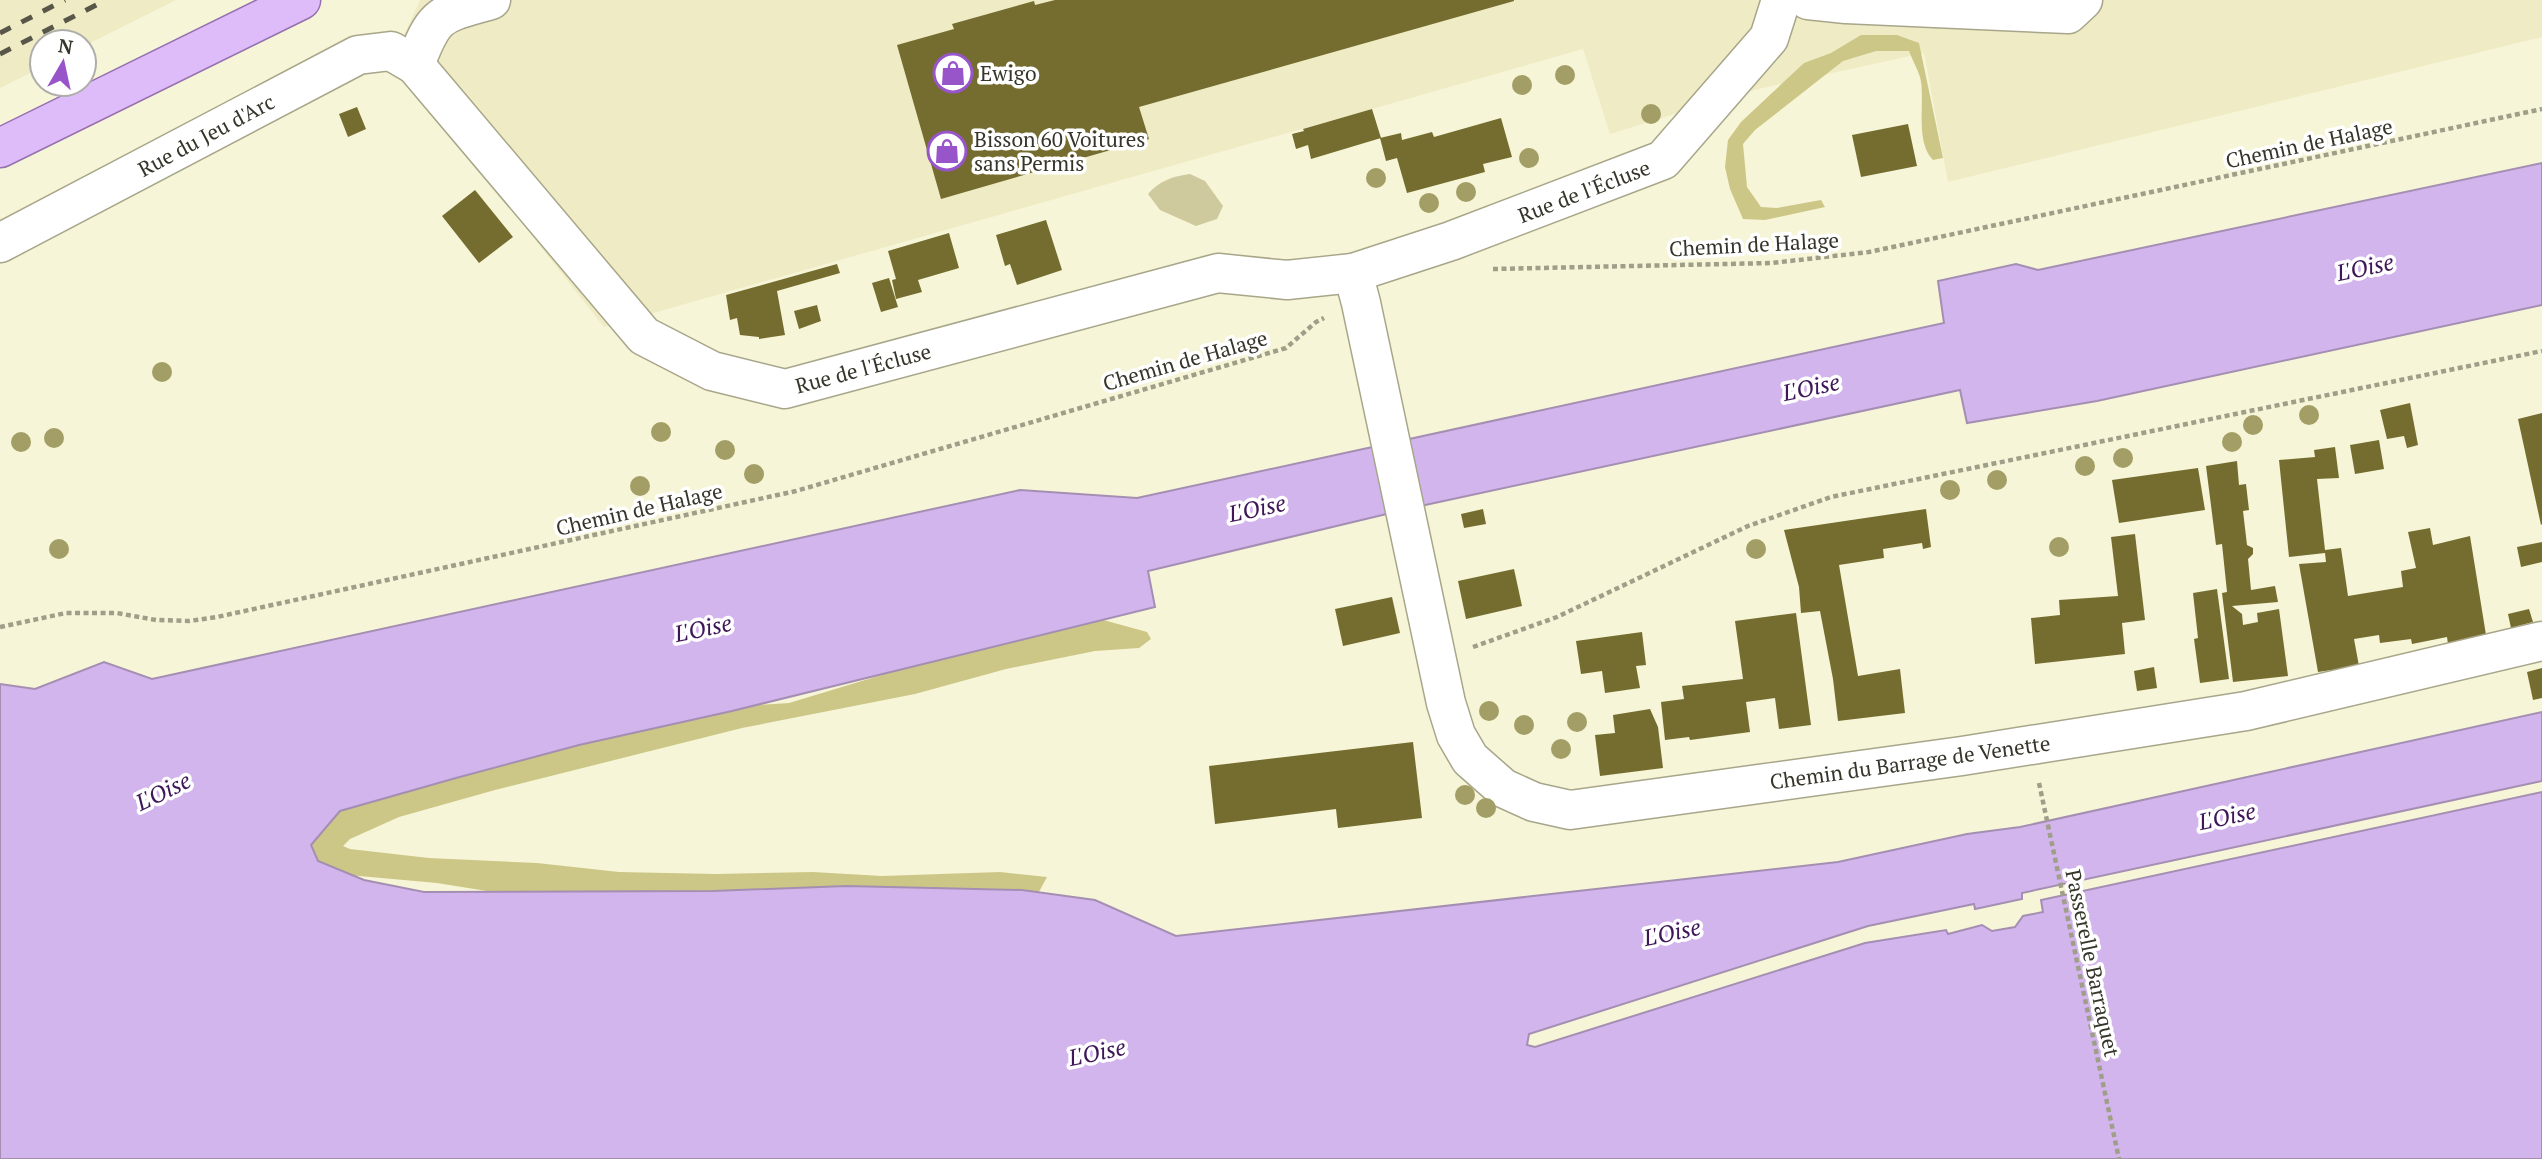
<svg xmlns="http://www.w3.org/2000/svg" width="2542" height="1159" font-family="'PT Serif',serif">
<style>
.built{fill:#eeebc5}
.green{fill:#ceca9d}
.forest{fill:#cdc787}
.water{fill:#d3b5ee;stroke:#a48fb3;stroke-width:2}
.building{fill:#746d2f}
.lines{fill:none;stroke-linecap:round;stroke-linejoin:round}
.minor-casing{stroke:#a8a68a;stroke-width:41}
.major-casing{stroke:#9570af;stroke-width:41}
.path{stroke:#9f9e88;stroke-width:4.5;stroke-dasharray:5 3.5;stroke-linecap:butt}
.minor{stroke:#fff;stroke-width:38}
.major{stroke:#debcfa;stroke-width:38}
.rail{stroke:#575648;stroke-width:5;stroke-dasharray:12 12;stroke-linecap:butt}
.tree{fill:#a39e65}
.labels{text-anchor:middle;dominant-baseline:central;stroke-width:7;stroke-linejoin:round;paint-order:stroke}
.poi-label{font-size:21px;fill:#36352a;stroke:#fff;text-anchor:start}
.street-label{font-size:21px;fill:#36352a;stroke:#fff}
.water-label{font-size:23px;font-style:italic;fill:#3e1758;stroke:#fff}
</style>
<rect width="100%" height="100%" fill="#f7f5d7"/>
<!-- built -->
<g class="built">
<polygon points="0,0 176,0 84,46 84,42 42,42 42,67 0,88"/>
<polygon points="420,0 2542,0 2542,37 1948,182 1924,53 1745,92 1610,134 1583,49 604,327 393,60"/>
</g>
<!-- green -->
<path class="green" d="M1190,174L1205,181L1223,206L1217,219L1196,226L1160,210L1148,194C1159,181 1173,176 1190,174Z"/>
<!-- forest -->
<g class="forest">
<path d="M1861,35H1897L1919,43L1943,158L1933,160C1914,141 1926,100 1920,77C1917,68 1912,59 1909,51H1876L1843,61L1755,130L1743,144L1747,187L1761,207L1777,208L1821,200L1825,207L1765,220L1743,219L1730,189L1725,167L1728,140L1741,122L1804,63L1831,53Z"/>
<polygon points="1096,618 1147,632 1151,639 1139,648 1095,651 1006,669 915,694 742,728 495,790 399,817 350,839 343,846 350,849 429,858 537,863 619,872 716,874 813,872 882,876 1000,872 1047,877 1034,901 586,901 493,892 437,883 348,875 322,868 307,841 341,802 723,707 789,703 918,664"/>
</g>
<!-- water -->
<polygon class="water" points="2542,163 2542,305 2097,401 1967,423 1960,390 1416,507 1148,571 1155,607 732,711 579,745 456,778 340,811 311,845 318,861 364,880 424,892 713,891 846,886 1022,890 1095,900 1176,936 1838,862 1967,834 2020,827 2542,712 2542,781 2022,893 2022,899 1975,909 1974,904 1868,926 1529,1034 1527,1045 1535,1047 1865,943 1946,930 1948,934 1982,925 1992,931 2015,927 2023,916 2043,912 2041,900 2542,792 2542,1159 0,1159 0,684 35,689 104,662 152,679 1020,490 1137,498 1944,323 1938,281 2016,264 2038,270"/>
<!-- building -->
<g class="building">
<polygon points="1055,0 1514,0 1514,1 1139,107 1149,139 941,199 897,45 954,29 952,24 1034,1 1035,5"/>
<polygon points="357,107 366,129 348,137 339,114"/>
<polygon points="1372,109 1381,138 1311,159 1308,145 1296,149 1292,134 1304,131 1303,129"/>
<polygon points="1501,118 1512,157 1483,164 1485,172 1407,193 1397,158 1386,161 1380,138 1401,133 1402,140 1432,132 1434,137"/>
<polygon points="1908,124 1917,166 1861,177 1852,135"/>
<polygon points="475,190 513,237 479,263 442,216"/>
<polygon points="1046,220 1062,270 1017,285 1010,264 1005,266 996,235"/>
<polygon points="949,233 959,268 918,280 922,292 896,299 892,280 896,279 888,251"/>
<polygon points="837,264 840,273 777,291 785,335 759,339 759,337 740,335 737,318 730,320 726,295"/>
<polygon points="889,278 898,307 881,312 872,283"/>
<polygon points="817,305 821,321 799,329 794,311"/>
<polygon points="2410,403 2418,445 2407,448 2404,436 2387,439 2380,410"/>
<polygon points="2542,413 2542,524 2541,525 2518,419"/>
<polygon points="2379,440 2384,469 2355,474 2350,445"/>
<polygon points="2335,447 2339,478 2317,479 2325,550 2341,548 2348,596 2403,587 2401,571 2416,568 2408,532 2430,528 2433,545 2470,536 2486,635 2448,644 2447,637 2412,644 2411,639 2380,643 2379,635 2354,639 2359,666 2318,672 2299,564 2326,562 2325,553 2289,557 2279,460 2315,457 2314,450"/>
<polygon points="2237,461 2239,485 2246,484 2249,510 2243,511 2247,545 2253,548 2253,554 2248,559 2251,590 2275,586 2278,602 2232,606 2242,614 2243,625 2258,622 2257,613 2279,609 2288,676 2233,682 2222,593 2227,592 2222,544 2216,545 2206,466"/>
<polygon points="2198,468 2205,510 2119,523 2112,480"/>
<polygon points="1483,509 1486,524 1464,528 1461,514"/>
<polygon points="1926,509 1931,547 1923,549 1922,543 1883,549 1884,558 1839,565 1858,676 1900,669 1905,713 1838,721 1833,679 1820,611 1801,613 1799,587 1784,530"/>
<polygon points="2135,534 2145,620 2122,623 2125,654 2035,664 2031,618 2060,615 2059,600 2118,596 2111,537"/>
<polygon points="2542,542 2542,562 2521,567 2517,547"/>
<polygon points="1514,569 1522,606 1466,619 1458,581"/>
<polygon points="2217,589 2229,679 2200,683 2194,639 2198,638 2193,593"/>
<polygon points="1392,597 1400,633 1343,646 1335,609"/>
<polygon points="2529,609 2533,622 2511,628 2508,614"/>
<polygon points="1796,613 1811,725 1779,729 1775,698 1746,702 1750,732 1690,740 1689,737 1665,740 1661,702 1684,699 1682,686 1743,679 1735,621"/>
<polygon points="1642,632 1646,665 1636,666 1640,688 1605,693 1602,671 1581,674 1576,641"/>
<polygon points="2154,667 2157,688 2137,691 2134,671"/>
<polygon points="2542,668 2542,698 2533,700 2527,672"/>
<polygon points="1650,709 1658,727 1663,768 1600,776 1595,735 1615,733 1613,715"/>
<polygon points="1413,742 1422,818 1338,828 1336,809 1215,824 1209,766"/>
</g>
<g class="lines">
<defs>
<g id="minor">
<polyline points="1808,0 1846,4 2068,14 2083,0"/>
<path d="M415,65C435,12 439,15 491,0"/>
<polyline points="0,243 358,55 391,51 415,65 644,336 712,371 785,389 1218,273 1287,280 1353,273 1451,241 1663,160 1769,38 1781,0"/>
<polyline points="1353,273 1361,303 1446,703 1456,735 1470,759 1503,788 1534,802 1570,810 1962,756 2246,711 2542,641"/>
</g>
<polyline id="major" points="0,148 301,0"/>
</defs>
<!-- minor casing -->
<use href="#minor" class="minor-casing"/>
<!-- major casing -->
<use href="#major" class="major-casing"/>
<!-- path -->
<g class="path">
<polyline points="1493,269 1772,263 1869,252 2542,109"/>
<polyline points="0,627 66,613 117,613 156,620 189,621 217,617 796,491 1286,348 1316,322 1324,318"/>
<polyline points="1473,647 1557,617 1748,526 1831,497 2542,351"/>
<polyline points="2039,783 2119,1159"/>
</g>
<!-- minor -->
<use href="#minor" class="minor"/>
<!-- major -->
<use href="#major" class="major"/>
<!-- rail -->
<g class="rail">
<polyline points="0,33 65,0"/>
<polyline points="0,54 106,0"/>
</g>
</g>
<!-- trees -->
<g class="tree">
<circle cx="1565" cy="75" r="10"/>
<circle cx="1522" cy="85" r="10"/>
<circle cx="1651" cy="114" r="10"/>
<circle cx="1529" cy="158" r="10"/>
<circle cx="1376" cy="178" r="10"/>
<circle cx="1466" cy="192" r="10"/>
<circle cx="1429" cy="203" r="10"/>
<circle cx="162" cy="372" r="10"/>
<circle cx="2309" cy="415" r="10"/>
<circle cx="2253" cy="425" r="10"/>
<circle cx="661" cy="432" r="10"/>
<circle cx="54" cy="438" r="10"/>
<circle cx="21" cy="442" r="10"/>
<circle cx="2232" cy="442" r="10"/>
<circle cx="725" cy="450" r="10"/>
<circle cx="2123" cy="458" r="10"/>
<circle cx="2085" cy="466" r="10"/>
<circle cx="754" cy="474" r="10"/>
<circle cx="1997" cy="480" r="10"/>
<circle cx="640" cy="486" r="10"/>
<circle cx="1950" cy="490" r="10"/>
<circle cx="2059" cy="547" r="10"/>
<circle cx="59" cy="549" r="10"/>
<circle cx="1756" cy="549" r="10"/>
<circle cx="1489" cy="711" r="10"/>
<circle cx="1577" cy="722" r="10"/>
<circle cx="1524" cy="725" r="10"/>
<circle cx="1561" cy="749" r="10"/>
<circle cx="1465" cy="795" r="10"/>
<circle cx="1486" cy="808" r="10"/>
</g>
<!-- icons -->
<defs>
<symbol id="shop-ring" viewBox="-11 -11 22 22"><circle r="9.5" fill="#fff" stroke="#9854c9" stroke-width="1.5"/><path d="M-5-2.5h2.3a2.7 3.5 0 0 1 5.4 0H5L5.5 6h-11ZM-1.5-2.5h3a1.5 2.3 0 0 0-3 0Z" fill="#9854c9"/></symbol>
</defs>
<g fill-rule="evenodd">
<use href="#shop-ring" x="931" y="51" width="44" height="44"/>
<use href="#shop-ring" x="925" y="129" width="44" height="44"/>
</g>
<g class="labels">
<!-- poi labels -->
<g class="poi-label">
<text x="980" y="73">Ewigo</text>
<text x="974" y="139">Bisson 60 Voitures<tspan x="974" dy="24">sans Permis</tspan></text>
</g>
<!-- street labels -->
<g class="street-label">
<text transform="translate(206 135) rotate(-28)">Rue du Jeu d'Arc</text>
<text transform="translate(2309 143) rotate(-12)">Chemin de Halage</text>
<text transform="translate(1584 191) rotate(-21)">Rue de l'Écluse</text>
<text transform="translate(1754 244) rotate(-3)">Chemin de Halage</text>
<text transform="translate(1185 360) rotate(-16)">Chemin de Halage</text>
<text transform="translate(863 368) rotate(-15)">Rue de l'Écluse</text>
<text transform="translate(639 509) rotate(-13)">Chemin de Halage</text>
<text transform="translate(1910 762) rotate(-8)">Chemin du Barrage de Venette</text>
<text transform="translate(2093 963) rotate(78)">Passerelle Barraquet</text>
</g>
<!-- water labels -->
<g class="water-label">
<text transform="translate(2365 267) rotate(-12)">L'Oise</text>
<text transform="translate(1811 387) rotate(-12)">L'Oise</text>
<text transform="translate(1257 508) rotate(-12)">L'Oise</text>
<text transform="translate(703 628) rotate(-12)">L'Oise</text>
<text transform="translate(163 791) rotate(-26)">L'Oise</text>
<text transform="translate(2227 816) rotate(-12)">L'Oise</text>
<text transform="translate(1672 932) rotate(-12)">L'Oise</text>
<text transform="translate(1097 1052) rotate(-12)">L'Oise</text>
</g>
</g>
<!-- north arrow -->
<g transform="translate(63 63) rotate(9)"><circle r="33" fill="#ffffff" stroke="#afaeaa" stroke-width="2"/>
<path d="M0-5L12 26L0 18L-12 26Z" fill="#9854c9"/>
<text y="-10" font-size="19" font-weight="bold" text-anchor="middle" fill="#36352a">N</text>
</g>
</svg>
